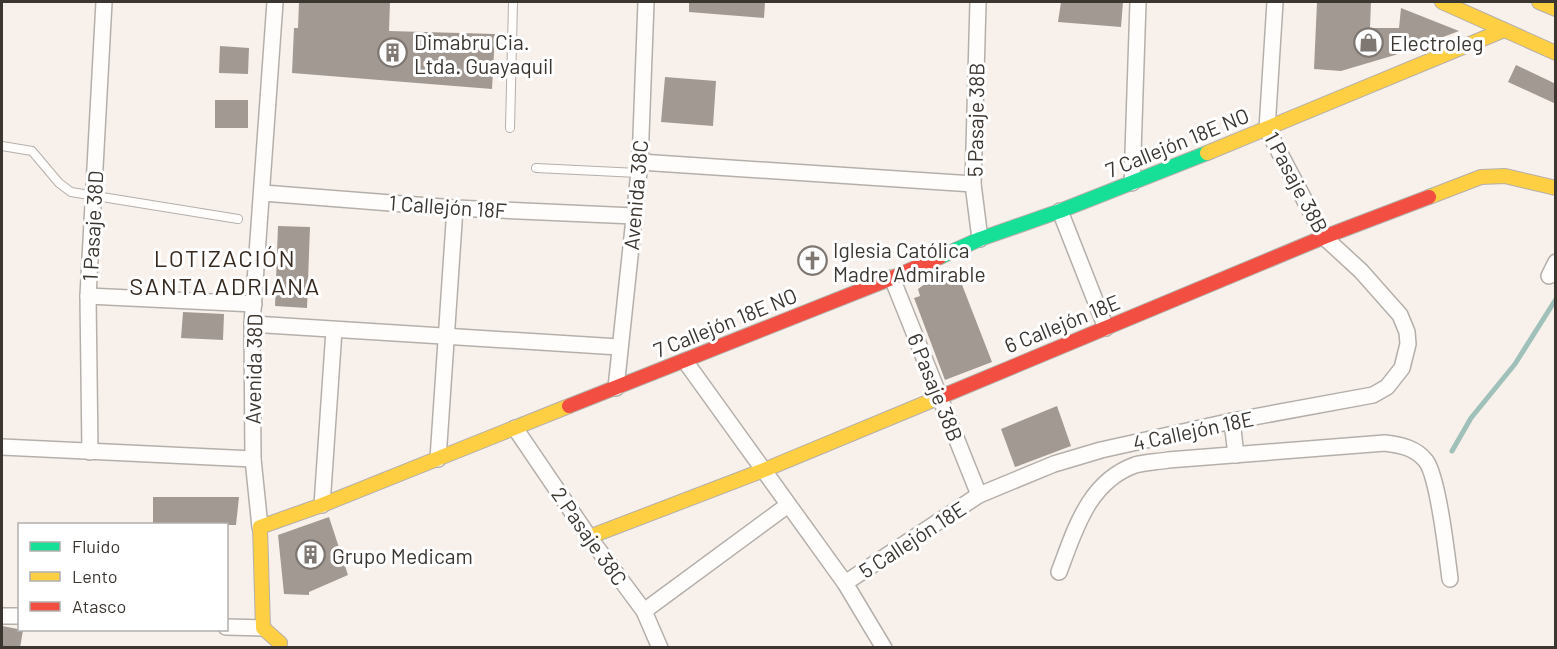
<svg xmlns="http://www.w3.org/2000/svg" width="1557" height="649" font-family="Barlow,sans-serif">
<style>
.lines{fill:none;stroke-linecap:round;stroke-linejoin:round}
.stream{stroke:#a0c1b9;stroke-width:5}
.building{fill:#a29992}
.lane-casing{stroke:#b5afaa;stroke-width:10}
.street-casing{stroke:#b5afaa;stroke-width:18}
.fast-casing{stroke:#b5afaa;stroke-width:16}
.slow-casing{stroke:#b5afaa;stroke-width:16}
.jam-casing{stroke:#b5afaa;stroke-width:16}
.lane{stroke:#fefdfc;stroke-width:8}
.street{stroke:#fefdfc;stroke-width:15}
.fast{stroke:#16e098;stroke-width:14}
.slow{stroke:#ffcf43;stroke-width:14}
.jam{stroke:#f24e42;stroke-width:14}
.labels{text-anchor:middle;dominant-baseline:central;stroke-width:6;stroke-linejoin:round;paint-order:stroke}
.poi-label{font-size:21px;fill:#3c3631;stroke:#fff;text-anchor:start}
.street-label{font-size:21px;fill:#3c3631;stroke:#fff}
.quarter-label{font-size:24px;letter-spacing:1.5px;fill:#372b21;stroke:#fff}
</style>
<rect width="100%" height="100%" fill="#f8f1eb"/>
<g class="lines">
<!-- stream -->
<polyline class="stream" points="1452,451 1471,418 1515,364 1556,299"/>
</g>
<!-- building -->
<g class="building">
<polygon points="299,2 390,2 389,31 495,34 492,89 292,73 294,28 298,28"/>
<polygon points="689,2 765,2 764,18 689,12"/>
<polygon points="1061,2 1123,2 1121,27 1058,22"/>
<polygon points="1317,2 1371,2 1370,28 1399,28 1401,8 1459,31 1395,55 1341,71 1314,69"/>
<polygon points="220,46 249,48 248,74 219,73"/>
<polygon points="1516,65 1556,84 1556,104 1508,82"/>
<polygon points="665,77 716,81 713,126 661,122"/>
<rect x="215" y="100" width="33" height="28"/>
<polygon points="278,226 310,227 307,308 275,306"/>
<polygon points="949,276 959,277 992,362 945,380 914,298 920,296 918,289 929,281"/>
<polygon points="183,312 224,314 223,340 181,338"/>
<polygon points="1057,406 1071,446 1015,467 1001,429"/>
<polygon points="153,497 239,497 236,525 153,525"/>
<polygon points="329,517 348,575 309,592 309,595 284,594 278,535"/>
<polygon points="2,626 23,630 20,648 2,648"/>
</g>
<g class="lines">
<defs>
<g id="lane">
<polyline points="510,128 513,2"/>
<polyline points="2,146 32,151 59,183 71,192 238,219"/>
<polyline points="536,168 638,173"/>
</g>
<g id="street">
<polyline points="978,2 973,184 980,239"/>
<polyline points="640,162 973,184"/>
<polyline points="1132,183 1138,2"/>
<polyline points="263,193 455,208 634,216"/>
<polyline points="1060,211 1106,328"/>
<polyline points="1549,276 1556,262"/>
<polyline points="892,278 979,495"/>
<polyline points="88,296 254,304"/>
<polyline points="252,324 619,347"/>
<polyline points="685,361 845,583 884,648"/>
<polyline points="616,388 640,162 646,2"/>
<polyline points="1232,421 1236,455"/>
<polyline points="515,428 589,537 644,611 660,648"/>
<polyline points="2,447 253,459"/>
<polyline points="90,452 88,296 104,2"/>
<polyline points="438,459 455,208"/>
<polyline points="322,505 334,330"/>
<polyline points="260,527 253,459 252,324 275,2"/>
<path d="M1059,572C1075,530 1088,482 1135,465C1145,462 1157,462 1168,460L1385,443C1401,445 1416,448 1426,461C1438,477 1447,555 1450,579"/>
<polyline points="845,583 979,495 1054,464 1101,450 1232,421 1373,395 1387,387 1402,368 1408,344 1407,332 1400,315 1361,271 1324,237 1267,129 1275,2"/>
<polyline points="644,611 788,505"/>
<polyline points="2,616 20,616"/>
<polyline points="226,627 263,628"/>
</g>
<polyline id="fast" points="940,257 980,239 1060,211 1207,153"/>
<g id="slow">
<polyline points="1442,2 1556,53"/>
<polyline points="1539,2 1556,9"/>
<polyline points="1207,153 1504,30"/>
<polyline points="1429,197 1481,177 1505,176 1556,188"/>
<polyline points="589,537 764,470 945,395"/>
<polyline points="279,648 280,643 263,628 260,527 322,505 569,406"/>
</g>
<g id="jam">
<polyline points="945,395 1324,237 1429,197"/>
<polyline points="569,406 892,278 940,257"/>
</g>
</defs>
<!-- lane casing -->
<use href="#lane" class="lane-casing"/>
<!-- street casing -->
<use href="#street" class="street-casing"/>
<!-- fast casing -->
<use href="#fast" class="fast-casing"/>
<!-- slow casing -->
<use href="#slow" class="slow-casing"/>
<!-- jam casing -->
<use href="#jam" class="jam-casing"/>
<!-- lane -->
<use href="#lane" class="lane"/>
<!-- street -->
<use href="#street" class="street"/>
<!-- fast -->
<use href="#fast" class="fast"/>
<!-- slow -->
<use href="#slow" class="slow"/>
<!-- jam -->
<use href="#jam" class="jam"/>
</g>
<!-- icons -->
<defs>
<symbol id="shop-ring" viewBox="-11 -11 22 22"><circle r="9.5" fill="#fff" stroke="#7e7772" stroke-width="1.5"/><path d="M-5-2.5h2.3a2.7 3.5 0 0 1 5.4 0H5L5.5 6h-11ZM-1.5-2.5h3a1.5 2.3 0 0 0-3 0Z" fill="#7e7772"/></symbol>
<symbol id="building-ring" viewBox="-11 -11 22 22"><circle r="9.5" fill="#fff" stroke="#7e7772" stroke-width="1.5"/><path d="M-4-6H4V6H1V3H-1V6H-4ZM-2.5-4.3h1.7v1.8h-1.7ZM.8-4.3h1.7v1.8H.8ZM-2.5-1h1.7V.8h-1.7ZM.8-1h1.7V.8H.8Z" fill="#7e7772"/></symbol>
<symbol id="church-ring" viewBox="-11 -11 22 22"><circle r="9.5" fill="#fff" stroke="#7e7772" stroke-width="1.5"/><path d="M-1.2-6h2.4v3.5h3.3v2.4h-3.3V6h-2.4V-.1h-3.3v-2.4h3.3Z" fill="#7e7772"/></symbol>
</defs>
<g fill-rule="evenodd">
<use href="#shop-ring" x="1352" y="26" width="33" height="33"/>
<use href="#building-ring" x="376" y="36" width="33" height="33"/>
<use href="#church-ring" x="796" y="244" width="33" height="33"/>
<use href="#building-ring" x="294" y="538" width="33" height="33"/>
</g>
<g class="labels">
<!-- poi labels -->
<g class="poi-label">
<text x="414" y="41">Dimabru Cia.<tspan x="414" dy="24">Ltda. Guayaquil</tspan></text>
<text x="1390" y="42">Electroleg</text>
<text x="833" y="249">Iglesia Católica<tspan x="833" dy="24">Madre Admirable</tspan></text>
<text x="332" y="555">Grupo Medicam</text>
</g>
<!-- street labels -->
<g class="street-label">
<text transform="translate(975 120) rotate(-89)">5 Pasaje 38B</text>
<text transform="translate(1177 142) rotate(-22)">7 Callejón 18E NO</text>
<text transform="translate(1297 182) rotate(62)">1 Pasaje 38B</text>
<text transform="translate(635 195) rotate(-85)">Avenida 38C</text>
<text transform="translate(448 206) rotate(4)">1 Callejón 18F</text>
<text transform="translate(92 226) rotate(-87)">1 Pasaje 38D</text>
<text transform="translate(725 322) rotate(-22)">7 Callejón 18E NO</text>
<text transform="translate(1062 323) rotate(-22)">6 Callejón 18E</text>
<text transform="translate(253 369) rotate(-89)">Avenida 38D</text>
<text transform="translate(936 387) rotate(68)">6 Pasaje 38B</text>
<text transform="translate(1193 430) rotate(-12)">4 Callejón 18E</text>
<text transform="translate(590 536) rotate(55)">2 Pasaje 38C</text>
<text transform="translate(912 539) rotate(-33)">5 Callejón 18E</text>
</g>
<!-- quarter labels -->
<g class="quarter-label">
<text x="225" y="257">LOTIZACIÓN<tspan x="225" dy="28">SANTA ADRIANA</tspan></text>
</g>
</g>
<!-- border -->
<rect width="1557" height="649" fill="none" stroke="#3c3631" stroke-width="6"/>
<!-- legend -->
<rect x="18" y="523" width="210" height="108" fill="#ffffff" stroke="#b1afad" stroke-width="1.5"/>
<rect x="30" y="542" width="30" height="9" fill="#16e098" stroke="#b1afad" stroke-width="1.5"/>
<text x="72" y="553" font-size="18" fill="#3c3631">Fluido</text>
<rect x="30" y="572" width="30" height="9" fill="#ffcf43" stroke="#b1afad" stroke-width="1.5"/>
<text x="72" y="583" font-size="18" fill="#3c3631">Lento</text>
<rect x="30" y="602" width="30" height="9" fill="#f24e42" stroke="#b1afad" stroke-width="1.5"/>
<text x="72" y="613" font-size="18" fill="#3c3631">Atasco</text>
</svg>
